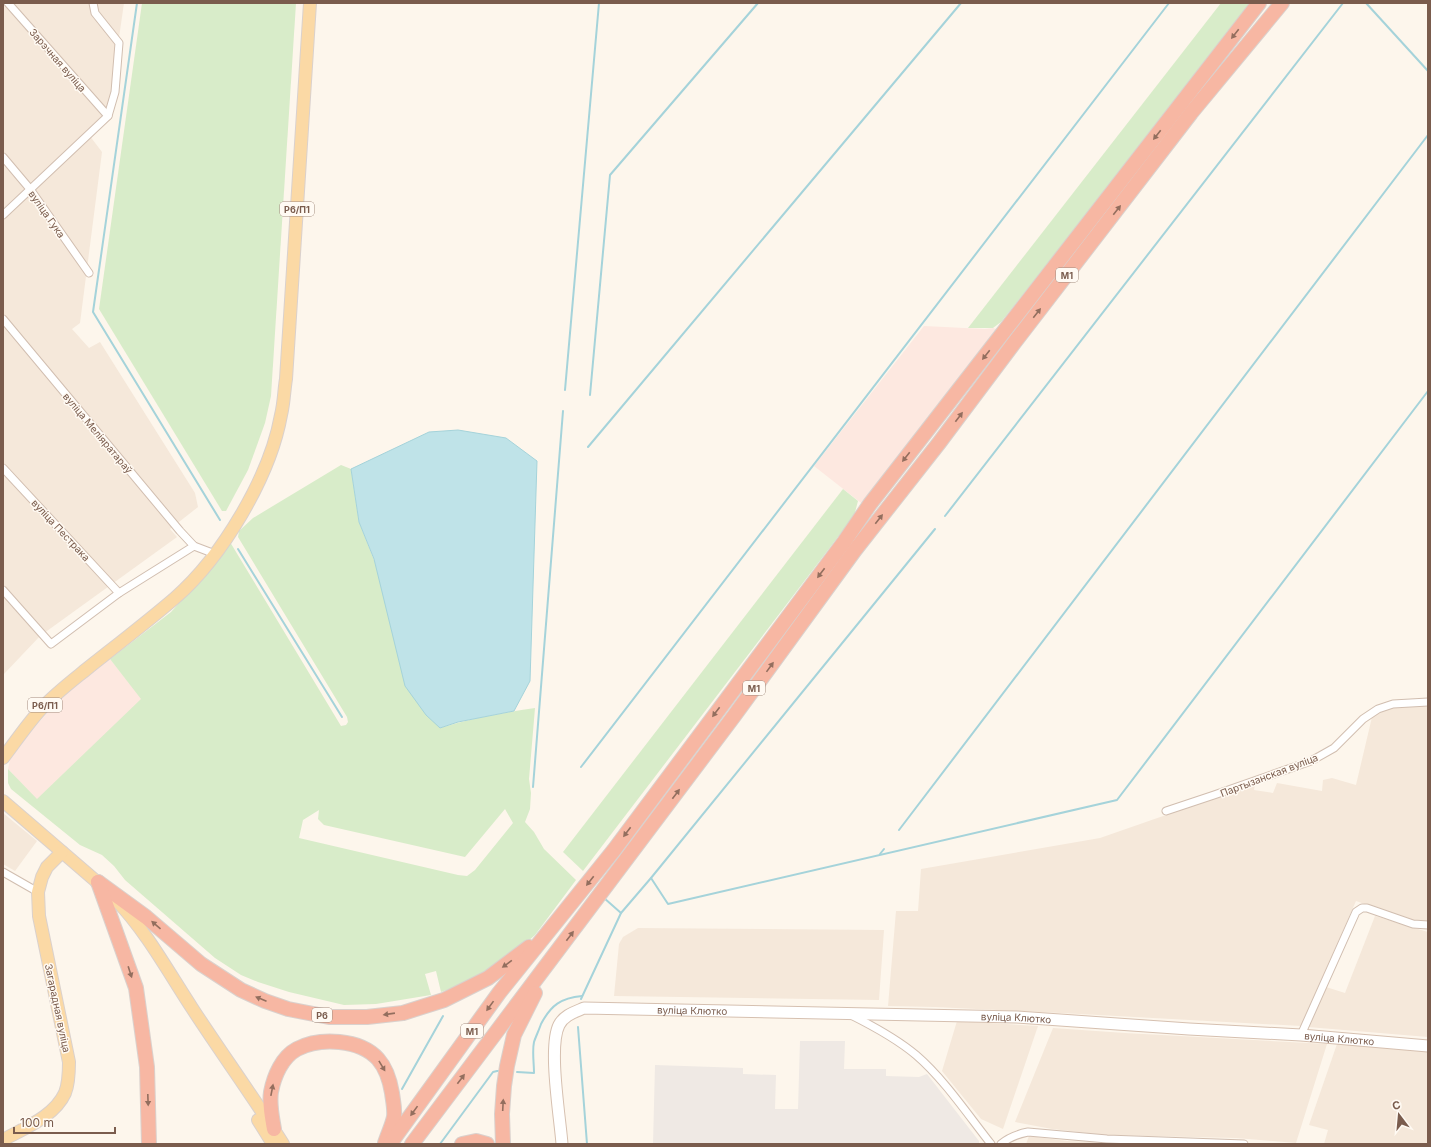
<svg xmlns="http://www.w3.org/2000/svg" width="1431" height="1147" font-family="Inter,sans-serif">
<style>
.residential{fill:#f5e8da}
.commercial{fill:#fde8e0}
.industrial{fill:#efe9e4}
.green{fill:#d8ecc9;fill-rule:evenodd}
.water{fill:#bfe3e8;stroke:#a5d3da}
.lines{fill:none;stroke-linecap:round;stroke-linejoin:round}
.stream{stroke:#a5d3da;stroke-width:2}
.street-casing{stroke:#d1beb0;stroke-width:9}
.secondary-casing{stroke:#d6c0b0;stroke-width:13}
.primary-casing{stroke:#dad1cd;stroke-width:14}
.highway-casing{stroke:#dad1cd;stroke-width:16}
.street{stroke:#fff;stroke-width:7}
.secondary{stroke:#fff;stroke-width:11}
.primary{stroke:#fbd9a5;stroke-width:12}
.highway{stroke:#f7b7a3;stroke-width:14}
.oneway{fill:#936e5e}
.labels{text-anchor:middle;dominant-baseline:central;stroke-width:3;stroke-linejoin:round;paint-order:stroke}
.shield{fill:#fffaf3;stroke:#a28b7f;stroke-width:1}
.shield-label{font-size:9px;font-weight:bold;fill:#7a5c4d}
.street-label{font-size:10px;fill:#7a5c4d;stroke:#fffaf3}
</style>
<rect width="100%" height="100%" fill="#fdf6ec"/>
<!-- residential -->
<g class="residential">
<polygon points="3,3 124,3 110,100 101,117 86,131 102,152 80,323 72,329 89,348 100,342 195,493 198,507 170,529 177,537 40,636 3,675"/>
<polygon points="1412,705 1428,707 1428,923 1405,918 1356,901 1301,1026 1061,1013 935,1007 888,1006 896,911 918,911 921,869 1100,838 1255,784 1254,790 1273,793 1277,783 1322,791 1323,780 1332,778 1356,785 1372,717 1383,710"/>
<polygon points="3,813 37,841 15,871 3,864"/>
<polygon points="1375,916 1428,932 1428,1037 1308,1027 1326,987 1345,993"/>
<polygon points="638,928 884,930 879,1000 614,996 619,944 623,937"/>
<polygon points="957,1021 1038,1026 1003,1129 981,1119 942,1071"/>
<polygon points="1053,1028 1125,1033 1327,1044 1296,1143 1236,1138 1105,1135 1052,1129 1015,1122"/>
<polygon points="1337,1044 1428,1051 1428,1144 1324,1144 1328,1130 1309,1125"/>
<polygon points="1029,1136 1067,1141 1139,1144 1026,1144"/>
</g>
<!-- commercial -->
<g class="commercial">
<polygon points="924,326 985,329 993,328 996,329 865,506 814,466"/>
<polygon points="110,659 142,699 37,800 8,769 10,760 30,733 63,694"/>
</g>
<!-- industrial -->
<polygon class="industrial" points="800,1041 845,1041 844,1069 886,1069 886,1076 919,1077 927,1074 979,1141 979,1144 653,1144 655,1065 743,1068 743,1074 776,1075 775,1109 798,1109"/>
<!-- green -->
<g class="green">
<polygon points="142,3 296,3 271,396 265,423 248,470 226,511 222,511 99,309"/>
<polygon points="1221,3 1257,3 1001,322 993,328 968,328"/>
<path d="M341,465L351,469L359,522L440,728C471,718 503,713 535,708L529,779L531,793L530,809L525,822L534,832L544,849L576,880L535,935L511,956L471,981L441,992L436,971L425,974L431,995L376,1004L344,1005L289,992L258,982L241,975L215,958L125,880L114,866L102,855L80,845L11,789L8,783V769L37,799L141,699L110,659L171,612L208,571L230,542L341,726L346,725L348,722L347,717L238,537L239,531L253,518ZM505,809L513,823L475,870L467,876L458,875L299,838L303,820L319,810L318,819L324,825L465,857Z"/>
<polygon points="843,489 858,501 854,516 583,871 563,852"/>
</g>
<!-- water -->
<polygon class="water" points="458,430 506,438 537,461 530,681 514,711 458,722 440,728 426,715 405,686 374,559 359,522 351,469 429,432"/>
<g class="lines">
<!-- stream -->
<g class="stream">
<polyline points="137,3 93,312 220,520"/>
<polyline points="1366,3 1428,71"/>
<polyline points="565,390 599,3"/>
<polyline points="590,395 610,175 758,3"/>
<polyline points="588,447 961,3"/>
<polyline points="945,516 1343,3"/>
<polyline points="238,549 342,717"/>
<polyline points="581,767 1169,3"/>
<polyline points="533,787 563,411"/>
<polyline points="899,830 1428,135"/>
<polyline points="880,854 884,849"/>
<polyline points="651,878 668,904 1117,800 1428,391"/>
<polyline points="604,898 621,913"/>
<polyline points="581,999 621,913 651,878 935,529"/>
<polyline points="578,1027 587,1144"/>
<path d="M517,1072L534,1073C534,1063 532,1051 534,1042C536,1036 539,1030 541,1024C551,1005 561,998 582,996"/>
<polyline points="402,1089 443,1016"/>
<polyline points="440,1144 493,1072 497,1071 500,1071"/>
</g>
<defs>
<g id="street">
<polyline points="8,3 108,116"/>
<polyline points="3,157 30,189 89,273"/>
<polyline points="3,215 108,116 115,92 119,43 95,13 93,3"/>
<polyline points="3,319 180,531 194,546 215,554"/>
<polyline points="3,468 119,593"/>
<polyline points="3,590 51,644 119,593 194,546"/>
<polyline points="1166,811 1214,795 1311,761 1334,748 1363,719 1378,709 1393,704 1428,702"/>
<polyline points="3,872 38,892"/>
<path d="M851,1015C873,1026 897,1039 916,1055C944,1079 968,1115 991,1144"/>
<polyline points="1301,1035 1356,912 1362,908 1367,908 1413,924 1428,925"/>
<path d="M1001,1144C1009,1137 1018,1134 1028,1132L1107,1139L1244,1144"/>
</g>
<g id="secondary">
<path id="s1" d="M562,1144C560,1117 548,1047 559,1025C564,1015 575,1012 584,1008L1017,1017L1189,1029L1301,1035L1428,1046"/>
</g>
<g id="primary">
<path d="M3,758C16,741 28,723 42,708C56,693 72,681 88,668C117,645 147,622 175,598C222,557 270,477 281,415C284,403 284,391 286,379L310,3"/>
<polyline points="3,801 104,888"/>
<path d="M117,901C146,931 169,973 192,1008C222,1054 254,1098 283,1144"/>
<polyline points="258,1120 273,1144"/>
<path d="M3,1140C24,1128 54,1117 65,1093C69,1083 69,1072 69,1062L39,916L38,892L42,877L47,867L62,852"/>
</g>
<g id="highway">
<polyline points="98,882 146,917 201,964 241,990 265,1001 288,1009 329,1017 367,1017 403,1013 444,1000 488,978 529,947"/>
<polyline points="98,882 136,988 147,1067 149,1144"/>
<path d="M274,1129C272,1117 269,1105 271,1092C274,1076 282,1057 297,1049C320,1037 360,1039 378,1059C386,1068 390,1081 392,1093C393,1101 395,1109 394,1117C392,1126 388,1134 385,1143"/>
<polyline points="390,1144 499,993 614,850 844,542 870,504 1259,3"/>
<polyline points="412,1144 734,716 855,550 939,443 1014,343 1191,113 1282,3"/>
<polyline points="462,1144 476,1141 487,1144"/>
<polyline points="503,1144 502,1114 504,1086 507,1066 514,1035 535,993"/>
</g>
</defs>
<!-- street casing -->
<use href="#street" class="street-casing"/>
<!-- secondary casing -->
<use href="#secondary" class="secondary-casing"/>
<!-- primary casing -->
<use href="#primary" class="primary-casing"/>
<!-- highway casing -->
<use href="#highway" class="highway-casing"/>
<!-- street -->
<use href="#street" class="street"/>
<!-- secondary -->
<use href="#secondary" class="secondary"/>
<!-- primary -->
<use href="#primary" class="primary"/>
<!-- highway -->
<use href="#highway" class="highway"/>
</g>
<!-- one-way arrows -->
<defs><path id="oneway-solid" d="M-6-.8H1V-3.2L6.5 0L1 3.2V.8H-6Z"/></defs>
<g class="oneway">
<use href="#oneway-solid" transform="translate(1235 34) rotate(128)"/>
<use href="#oneway-solid" transform="translate(1157 135) rotate(128)"/>
<use href="#oneway-solid" transform="translate(1117 210) rotate(-52)"/>
<use href="#oneway-solid" transform="translate(1037 313) rotate(-52)"/>
<use href="#oneway-solid" transform="translate(986 355) rotate(128)"/>
<use href="#oneway-solid" transform="translate(959 417) rotate(-53)"/>
<use href="#oneway-solid" transform="translate(906 457) rotate(128)"/>
<use href="#oneway-solid" transform="translate(879 519) rotate(-52)"/>
<use href="#oneway-solid" transform="translate(821 573) rotate(127)"/>
<use href="#oneway-solid" transform="translate(770 667) rotate(-54)"/>
<use href="#oneway-solid" transform="translate(716 712) rotate(127)"/>
<use href="#oneway-solid" transform="translate(676 794) rotate(-53)"/>
<use href="#oneway-solid" transform="translate(627 832) rotate(127)"/>
<use href="#oneway-solid" transform="translate(590 881) rotate(128)"/>
<use href="#oneway-solid" transform="translate(156 925) rotate(-139)"/>
<use href="#oneway-solid" transform="translate(570 936) rotate(-53)"/>
<use href="#oneway-solid" transform="translate(507 964) rotate(144)"/>
<use href="#oneway-solid" transform="translate(130 972) rotate(72)"/>
<use href="#oneway-solid" transform="translate(261 999) rotate(-157)"/>
<use href="#oneway-solid" transform="translate(490 1006) rotate(126)"/>
<use href="#oneway-solid" transform="translate(389 1014) rotate(172)"/>
<use href="#oneway-solid" transform="translate(382 1066) rotate(59)"/>
<use href="#oneway-solid" transform="translate(461 1079) rotate(-53)"/>
<use href="#oneway-solid" transform="translate(272 1090) rotate(-79)"/>
<use href="#oneway-solid" transform="translate(148 1100) rotate(88)"/>
<use href="#oneway-solid" transform="translate(503 1105) rotate(-87)"/>
<use href="#oneway-solid" transform="translate(414 1111) rotate(126)"/>
</g>
<g class="labels">
<!-- shield labels -->
<g class="shield">
<rect x="280" y="202" width="34" height="14" rx="3"/>
<rect x="1056" y="268" width="22" height="14" rx="3"/>
<rect x="743" y="681" width="22" height="14" rx="3"/>
<rect x="28" y="698" width="34" height="14" rx="3"/>
<rect x="312" y="1008" width="20" height="14" rx="3"/>
<rect x="461" y="1024" width="22" height="14" rx="3"/>
</g>
<g class="shield-label">
<text x="297" y="209">Р6/П1</text>
<text x="1067" y="275">М1</text>
<text x="754" y="688">М1</text>
<text x="45" y="705">Р6/П1</text>
<text x="322" y="1015">Р6</text>
<text x="472" y="1031">М1</text>
</g>
<!-- street labels -->
<g class="street-label">
<text transform="translate(58 60) rotate(49)">Зарэчная вуліца</text>
<text transform="translate(47 214) rotate(55)">вуліца Гука</text>
<text transform="translate(98 433) rotate(50)">вуліца Меліяратараў</text>
<text transform="translate(61 530) rotate(47)">вуліца Пестрака</text>
<text transform="translate(1269 775) rotate(-21)">Партызанская вуліца</text>
<text transform="translate(58 1008) rotate(78)">Загарадная вуліца</text>
<text stroke="none"><textPath href="#s1" startOffset="259">вуліца Клютко</textPath></text>
<text stroke="none"><textPath href="#s1" startOffset="583">вуліца Клютко</textPath></text>
<text stroke="none"><textPath href="#s1" startOffset="907">вуліца Клютко</textPath></text>
</g>
</g>
<!-- border -->
<rect width="1431" height="1147" fill="none" stroke="#7a5c4d" stroke-width="8"/>
<!-- north arrow -->
<g transform="translate(1399 1115) rotate(344)" stroke="#fffaf3" stroke-width="3" paint-order="stroke">
<path d="M0-3L7 15L0 10L-7 15Z" fill="#7a5c4d"/>
<text y="-6" font-size="11" font-weight="bold" text-anchor="middle" fill="#7a5c4d">С</text>
</g>
<!-- scale -->
<path d="M14 1127v6h101v-6" fill="none" stroke="#7a5c4d" stroke-width="2"/>
<text x="20" y="1127" font-size="12" fill="#7a5c4d" stroke="#fffaf3" stroke-width="3" paint-order="stroke">100 m</text>
</svg>
